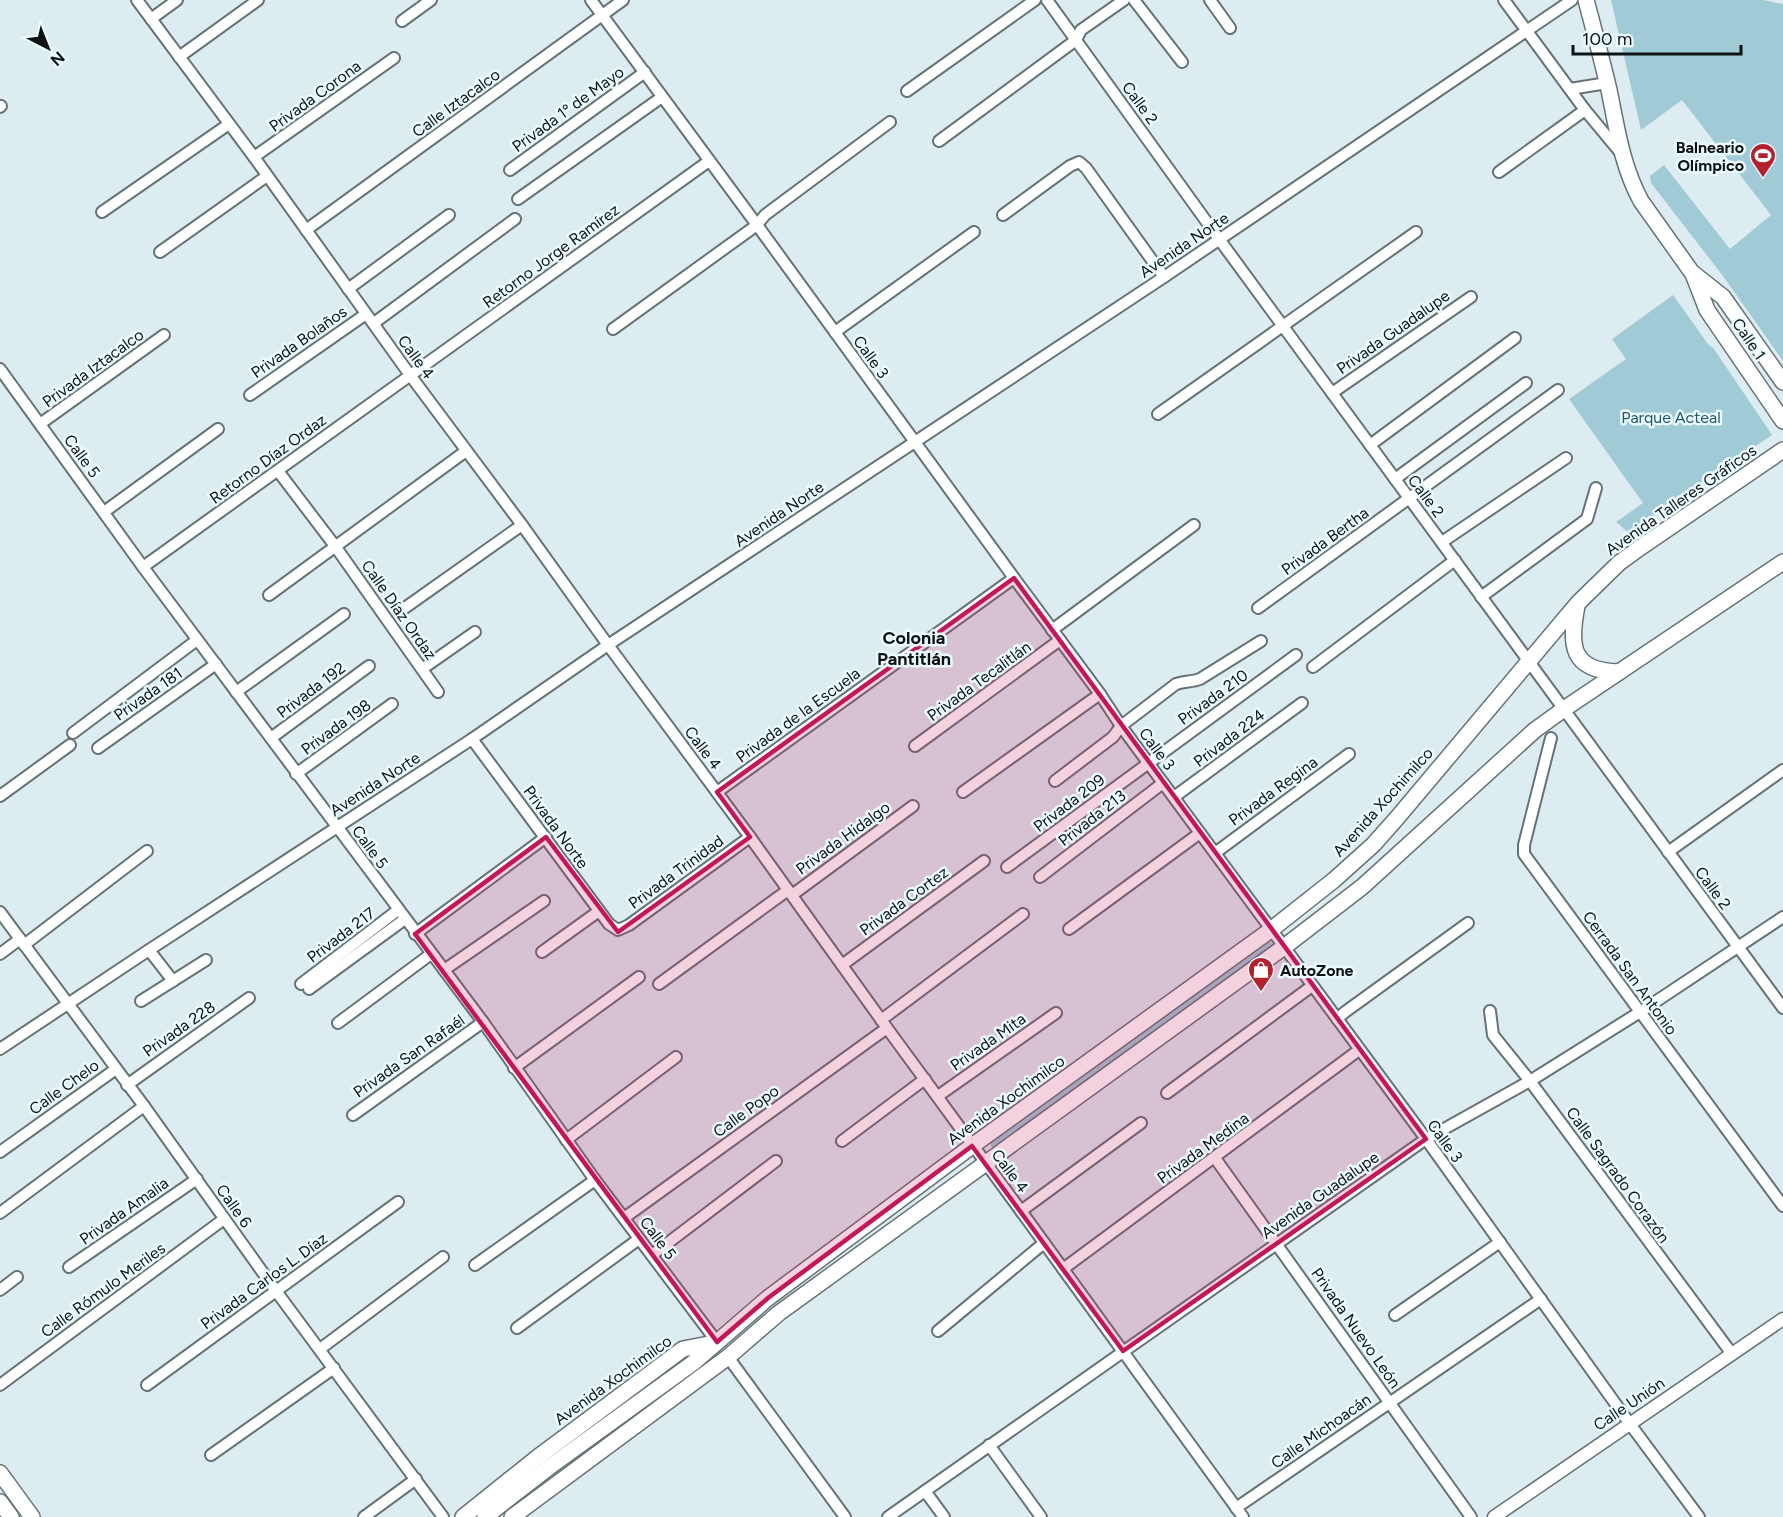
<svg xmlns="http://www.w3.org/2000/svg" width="1783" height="1517" font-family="Figtree,sans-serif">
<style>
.green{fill:#a0cad6}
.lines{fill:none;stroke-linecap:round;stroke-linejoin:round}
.minor-casing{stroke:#657377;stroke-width:14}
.tertiary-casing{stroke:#657377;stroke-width:15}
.primary-casing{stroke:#657377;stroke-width:18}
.minor{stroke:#fff;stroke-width:10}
.tertiary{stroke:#fff;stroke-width:12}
.primary{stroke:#fff;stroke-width:15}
.marked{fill:#c2185b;fill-opacity:0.2;stroke:#c2185b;stroke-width:4.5;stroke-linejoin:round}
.labels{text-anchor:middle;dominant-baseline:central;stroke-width:5;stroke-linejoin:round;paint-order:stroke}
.street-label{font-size:16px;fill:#0d1213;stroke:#eafafe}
.poi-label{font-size:16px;font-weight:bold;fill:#0d1213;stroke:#eafafe;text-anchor:end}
.park-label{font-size:16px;fill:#1d5866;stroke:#eafafe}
.neighbourhood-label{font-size:18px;font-weight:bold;fill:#0d1213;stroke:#eafafe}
</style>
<rect width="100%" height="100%" fill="#ddecf1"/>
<!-- green -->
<g class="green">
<polygon points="1611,0 1763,0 1783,4 1783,361 1723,276 1651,183 1650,176 1664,165 1730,249 1771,215 1682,100 1641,130"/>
<polygon points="1673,295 1708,344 1714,349 1772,435 1629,533 1616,522 1643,503 1569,399 1626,359 1612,339"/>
<polygon points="1267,938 1276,948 996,1153 989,1143"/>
</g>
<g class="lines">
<defs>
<g id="minor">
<polyline points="137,0 254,157 410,375 522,525 608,645 750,837 887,1028 1021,1211 1243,1517"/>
<polyline points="591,0 757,225 1014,578 1100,694 1121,726 1426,1139 1630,1424 1699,1517"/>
<polyline points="1047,0 1219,239 1783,1008"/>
<polyline points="1134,0 1182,62"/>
<polyline points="1210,0 1230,28"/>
<polyline points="1504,0 1585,110 1620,152"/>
<polyline points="151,19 177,0"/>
<polyline points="402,21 431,0"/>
<polyline points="179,57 258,0"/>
<polyline points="1570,89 1607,83"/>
<polyline points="907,91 1035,0"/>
<polyline points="0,107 1,106"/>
<polyline points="939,141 1076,40 1081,30 1124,0"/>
<polyline points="254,157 394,58"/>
<polyline points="510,170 645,72"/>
<polyline points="1499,172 1585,110"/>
<polyline points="518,199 662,97"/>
<polyline points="102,212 229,124"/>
<polyline points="1003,215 1070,166 1079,162 1086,168 1164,277"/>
<polyline points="306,230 623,0"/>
<polyline points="160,252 267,176"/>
<polyline points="348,289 449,215"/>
<polyline points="374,323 515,219"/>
<polyline points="613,329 757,225 765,215 890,122"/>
<polyline points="835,332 974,232"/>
<polyline points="0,369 143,567 483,1022 595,1180 717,1342"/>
<polyline points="1332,393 1471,297"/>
<polyline points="250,395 366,314"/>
<polyline points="1158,414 1416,232"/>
<polyline points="40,424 164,335"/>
<polyline points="1370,445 1515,338"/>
<polyline points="278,471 335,546 438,692"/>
<polyline points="1395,479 1526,383"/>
<polyline points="104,512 218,429"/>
<polyline points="1442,542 1566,458"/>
<polyline points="143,567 709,161"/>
<polyline points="269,595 466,451"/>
<polyline points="1481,597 1587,519 1596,488"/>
<polyline points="1258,608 1558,390"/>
<polyline points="399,612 522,525"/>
<polyline points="1052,630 1194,525"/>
<polyline points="1313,667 1455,560"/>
<polyline points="422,669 475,632"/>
<polyline points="236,692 344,614"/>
<polyline points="73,733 197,640"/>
<polyline points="271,738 369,666"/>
<polyline points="1551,738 1524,845 1524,854 1783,1206"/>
<polyline points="472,739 609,924 618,930 629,925 750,837"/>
<polyline points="915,746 1060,640"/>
<polyline points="98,748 216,664"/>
<polyline points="296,774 392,704"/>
<path d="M1055,781L1113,737L1121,726L1176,684C1185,681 1192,682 1200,679L1261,641"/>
<polyline points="717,792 1014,578"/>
<polyline points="963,792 1100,694"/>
<polyline points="0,796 70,745"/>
<polyline points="1174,797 1302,703"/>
<polyline points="1668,852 1783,770"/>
<polyline points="1215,853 1349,754"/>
<polyline points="1007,867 1296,655"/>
<polyline points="1040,877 1163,783"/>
<polyline points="792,895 913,806"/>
<polyline points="0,912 144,1106 276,1291 443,1517"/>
<polyline points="1069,929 1200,833"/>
<polyline points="415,934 546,837"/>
<polyline points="24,945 147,851"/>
<polyline points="149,950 173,981"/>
<polyline points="542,952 599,911"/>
<polyline points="0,954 20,939"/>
<polyline points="842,965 984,861"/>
<polyline points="444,970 544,901"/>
<polyline points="301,984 398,910"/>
<polyline points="659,984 788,890"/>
<polyline points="309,989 405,919"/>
<polyline points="141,1001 206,960"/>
<polyline points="1490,1011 1493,1035 1530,1081 1732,1354"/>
<polyline points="1337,1019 1345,1012 1468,923"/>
<polyline points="881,1020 1023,914"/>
<polyline points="338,1023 431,954"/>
<polyline points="0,1049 149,950 472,739 608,645 1164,277 1572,0"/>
<polyline points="514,1068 639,977"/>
<polyline points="127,1085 249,998"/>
<polyline points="1167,1093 1312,986"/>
<polyline points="938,1096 1056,1013"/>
<polyline points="353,1115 483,1022"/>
<polyline points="566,1140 676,1057"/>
<polyline points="842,1141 925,1079"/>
<polyline points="0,1152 116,1069"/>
<polyline points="1215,1158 1471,1517"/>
<polyline points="1021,1211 1141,1123"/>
<polyline points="0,1213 144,1106"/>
<polyline points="624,1218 887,1028"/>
<polyline points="652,1255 776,1161"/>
<polyline points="475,1265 595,1180"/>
<polyline points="69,1267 197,1179"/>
<polyline points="1063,1269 1359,1050"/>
<polyline points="0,1290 17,1277"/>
<polyline points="1395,1315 1500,1242"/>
<polyline points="517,1328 639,1239"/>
<polyline points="938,1331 1044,1243"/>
<polyline points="320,1349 443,1257"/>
<polyline points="728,1357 845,1517"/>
<polyline points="0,1385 224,1219"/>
<polyline points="147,1385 398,1202"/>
<polyline points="989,1445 1041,1517"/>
<polyline points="211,1455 334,1368"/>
<polyline points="925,1491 944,1517"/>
<polyline points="1236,1508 1541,1299"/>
<polyline points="364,1517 416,1479"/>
<polyline points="888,1517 1426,1139 1530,1081 1640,1012 1783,917"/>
</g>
<polyline id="tertiary" points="1494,1517 1783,1319"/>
<g id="primary">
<path d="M1586,0C1594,30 1602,60 1609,90C1617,129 1622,166 1641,201L1693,274L1707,310L1783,421"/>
<polyline points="1694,274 1723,297 1783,382"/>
<path d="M1577,606C1569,646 1571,671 1619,672"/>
<polyline points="0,1473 32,1517"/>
<polyline points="0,1502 11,1517"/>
<polyline points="463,1517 538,1457 683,1349 714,1343"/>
<polyline points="485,1517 548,1468 693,1363 768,1298 972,1146 1272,929 1334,880 1373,845 1397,818 1578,603 1619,563 1641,547 1783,450"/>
<polyline points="512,1517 728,1357 779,1313 1284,947 1362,887 1535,730 1564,709 1783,562"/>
</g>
</defs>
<!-- minor casing -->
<use href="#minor" class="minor-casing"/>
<!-- tertiary casing -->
<use href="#tertiary" class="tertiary-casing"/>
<!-- primary casing -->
<use href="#primary" class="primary-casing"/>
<!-- minor -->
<use href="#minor" class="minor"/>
<!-- tertiary -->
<use href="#tertiary" class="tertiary"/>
<!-- primary -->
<use href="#primary" class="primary"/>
</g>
<!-- marked area -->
<path class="marked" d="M1014,578L1426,1139L1123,1351L972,1146L768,1298L717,1342L415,934L546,837L618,932L750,837L717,792Z"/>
<!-- icons -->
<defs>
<symbol id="stadium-pin" viewBox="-11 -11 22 30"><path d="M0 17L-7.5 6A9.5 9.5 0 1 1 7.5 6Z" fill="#b3212d" stroke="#eafafe"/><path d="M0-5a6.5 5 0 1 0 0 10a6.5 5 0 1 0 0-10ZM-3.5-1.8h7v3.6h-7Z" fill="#fff"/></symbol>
<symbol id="shop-pin" viewBox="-11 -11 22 30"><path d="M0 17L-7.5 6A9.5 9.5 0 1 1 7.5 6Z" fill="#b3212d" stroke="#eafafe"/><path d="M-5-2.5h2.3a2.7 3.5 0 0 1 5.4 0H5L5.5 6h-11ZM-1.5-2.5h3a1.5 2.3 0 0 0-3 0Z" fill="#fff"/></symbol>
</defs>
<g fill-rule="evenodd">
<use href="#stadium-pin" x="1748" y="141" width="30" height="40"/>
<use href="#shop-pin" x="1246" y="955" width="30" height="40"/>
</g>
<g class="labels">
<!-- street labels -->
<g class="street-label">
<text transform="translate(315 96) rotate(-36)">Privada Corona</text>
<text transform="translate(456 103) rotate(-36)">Calle Iztacalco</text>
<text transform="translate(1140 103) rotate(54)">Calle 2</text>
<text transform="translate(568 109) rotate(-36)">Privada 1º de Mayo</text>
<text transform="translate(1184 245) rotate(-34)">Avenida Norte</text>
<text transform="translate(551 256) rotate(-36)">Retorno Jorge Ramírez</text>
<text transform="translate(1393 332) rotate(-35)">Privada Guadalupe</text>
<text transform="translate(1749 339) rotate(56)">Calle 1</text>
<text transform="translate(299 342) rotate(-35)">Privada Bolaños</text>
<text transform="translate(416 357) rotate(54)">Calle 4</text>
<text transform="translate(871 357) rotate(54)">Calle 3</text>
<text transform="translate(93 368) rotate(-36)">Privada Iztacalco</text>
<text transform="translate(82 456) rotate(54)">Calle 5</text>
<text transform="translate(268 459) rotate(-36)">Retorno Díaz Ordaz</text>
<text transform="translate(1426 496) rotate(53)">Calle 2</text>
<text transform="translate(1681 500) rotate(-35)">Avenida Talleres Gráficos</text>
<text transform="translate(779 514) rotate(-34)">Avenida Norte</text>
<text transform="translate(1325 541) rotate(-36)">Privada Bertha</text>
<text transform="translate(399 610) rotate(55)">Calle Díaz Ordaz</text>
<text transform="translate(979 681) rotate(-36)">Privada Tecalitlán</text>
<text transform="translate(311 690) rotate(-37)">Privada 192</text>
<text transform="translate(148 694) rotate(-35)">Privada 181</text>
<text transform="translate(1213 697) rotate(-36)">Privada 210</text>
<text transform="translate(798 715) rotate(-36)">Privada de la Escuela</text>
<text transform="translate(336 727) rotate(-36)">Privada 198</text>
<text transform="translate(1229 738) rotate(-37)">Privada 224</text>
<text transform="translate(703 748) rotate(53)">Calle 4</text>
<text transform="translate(1157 749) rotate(53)">Calle 3</text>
<text transform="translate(375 784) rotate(-33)">Avenida Norte</text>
<text transform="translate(1273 791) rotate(-36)">Privada Regina</text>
<text transform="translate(1383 802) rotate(-48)">Avenida Xochimilco</text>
<text transform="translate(1069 803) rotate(-37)">Privada 209</text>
<text transform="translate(1092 818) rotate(-38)">Privada 213</text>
<text transform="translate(556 827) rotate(54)">Privada Norte</text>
<text transform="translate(843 838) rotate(-36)">Privada Hidalgo</text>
<text transform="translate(370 847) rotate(54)">Calle 5</text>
<text transform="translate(676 872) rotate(-36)">Privada Trinidad</text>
<text transform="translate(1713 888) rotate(54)">Calle 2</text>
<text transform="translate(904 901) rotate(-36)">Privada Cortez</text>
<text transform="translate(341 935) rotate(-37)">Privada 217</text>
<text transform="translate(1630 973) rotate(54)">Cerrada San Antonio</text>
<text transform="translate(179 1029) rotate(-35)">Privada 228</text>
<text transform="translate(988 1042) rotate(-35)">Privada Mita</text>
<text transform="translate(409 1056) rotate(-35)">Privada San Rafaél</text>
<text transform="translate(64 1087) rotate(-36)">Calle Chelo</text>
<text transform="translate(1006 1100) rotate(-36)">Avenida Xochimilco</text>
<text transform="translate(746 1111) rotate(-36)">Calle Popo</text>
<text transform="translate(1445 1141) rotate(54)">Calle 3</text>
<text transform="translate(1203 1148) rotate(-36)">Privada Medina</text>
<text transform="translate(1010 1171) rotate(53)">Calle 4</text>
<text transform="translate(1618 1175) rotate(54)">Calle Sagrado Corazón</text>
<text transform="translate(1320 1195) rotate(-35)">Avenida Guadalupe</text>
<text transform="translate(234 1206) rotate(55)">Calle 6</text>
<text transform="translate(124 1211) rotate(-35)">Privada Amalia</text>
<text transform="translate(658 1238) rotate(53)">Calle 5</text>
<text transform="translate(264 1281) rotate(-36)">Privada Carlos L. Díaz</text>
<text transform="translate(103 1290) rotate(-36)">Calle Rómulo Meriles</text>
<text transform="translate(1356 1328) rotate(55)">Privada Nuevo León</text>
<text transform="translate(613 1380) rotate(-36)">Avenida Xochimilco</text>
<text transform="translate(1629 1404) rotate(-34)">Calle Unión</text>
<text transform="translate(1321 1431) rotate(-35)">Calle Michoacán</text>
</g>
<!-- poi labels -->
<g class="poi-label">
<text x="1744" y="147">Balneario<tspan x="1744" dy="18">Olímpico</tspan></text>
<text x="1280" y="970" text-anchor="start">AutoZone</text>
</g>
<!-- park labels -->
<g class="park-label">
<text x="1671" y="417">Parque Acteal</text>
</g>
<!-- neighbourhood labels -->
<g class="neighbourhood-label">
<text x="914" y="638">Colonia<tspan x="914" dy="21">Pantitlán</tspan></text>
</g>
</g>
<!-- north arrow -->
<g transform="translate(48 48) rotate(138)" stroke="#eafafe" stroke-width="4.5" paint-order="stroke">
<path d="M0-4.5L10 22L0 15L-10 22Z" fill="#0d1213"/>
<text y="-9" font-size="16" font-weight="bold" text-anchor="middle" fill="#0d1213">N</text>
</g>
<!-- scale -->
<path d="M1573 45v9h168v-9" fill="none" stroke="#0d1213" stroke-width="3"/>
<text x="1582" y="45" font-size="18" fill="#0d1213" stroke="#eafafe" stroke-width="4.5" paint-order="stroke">100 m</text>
</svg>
